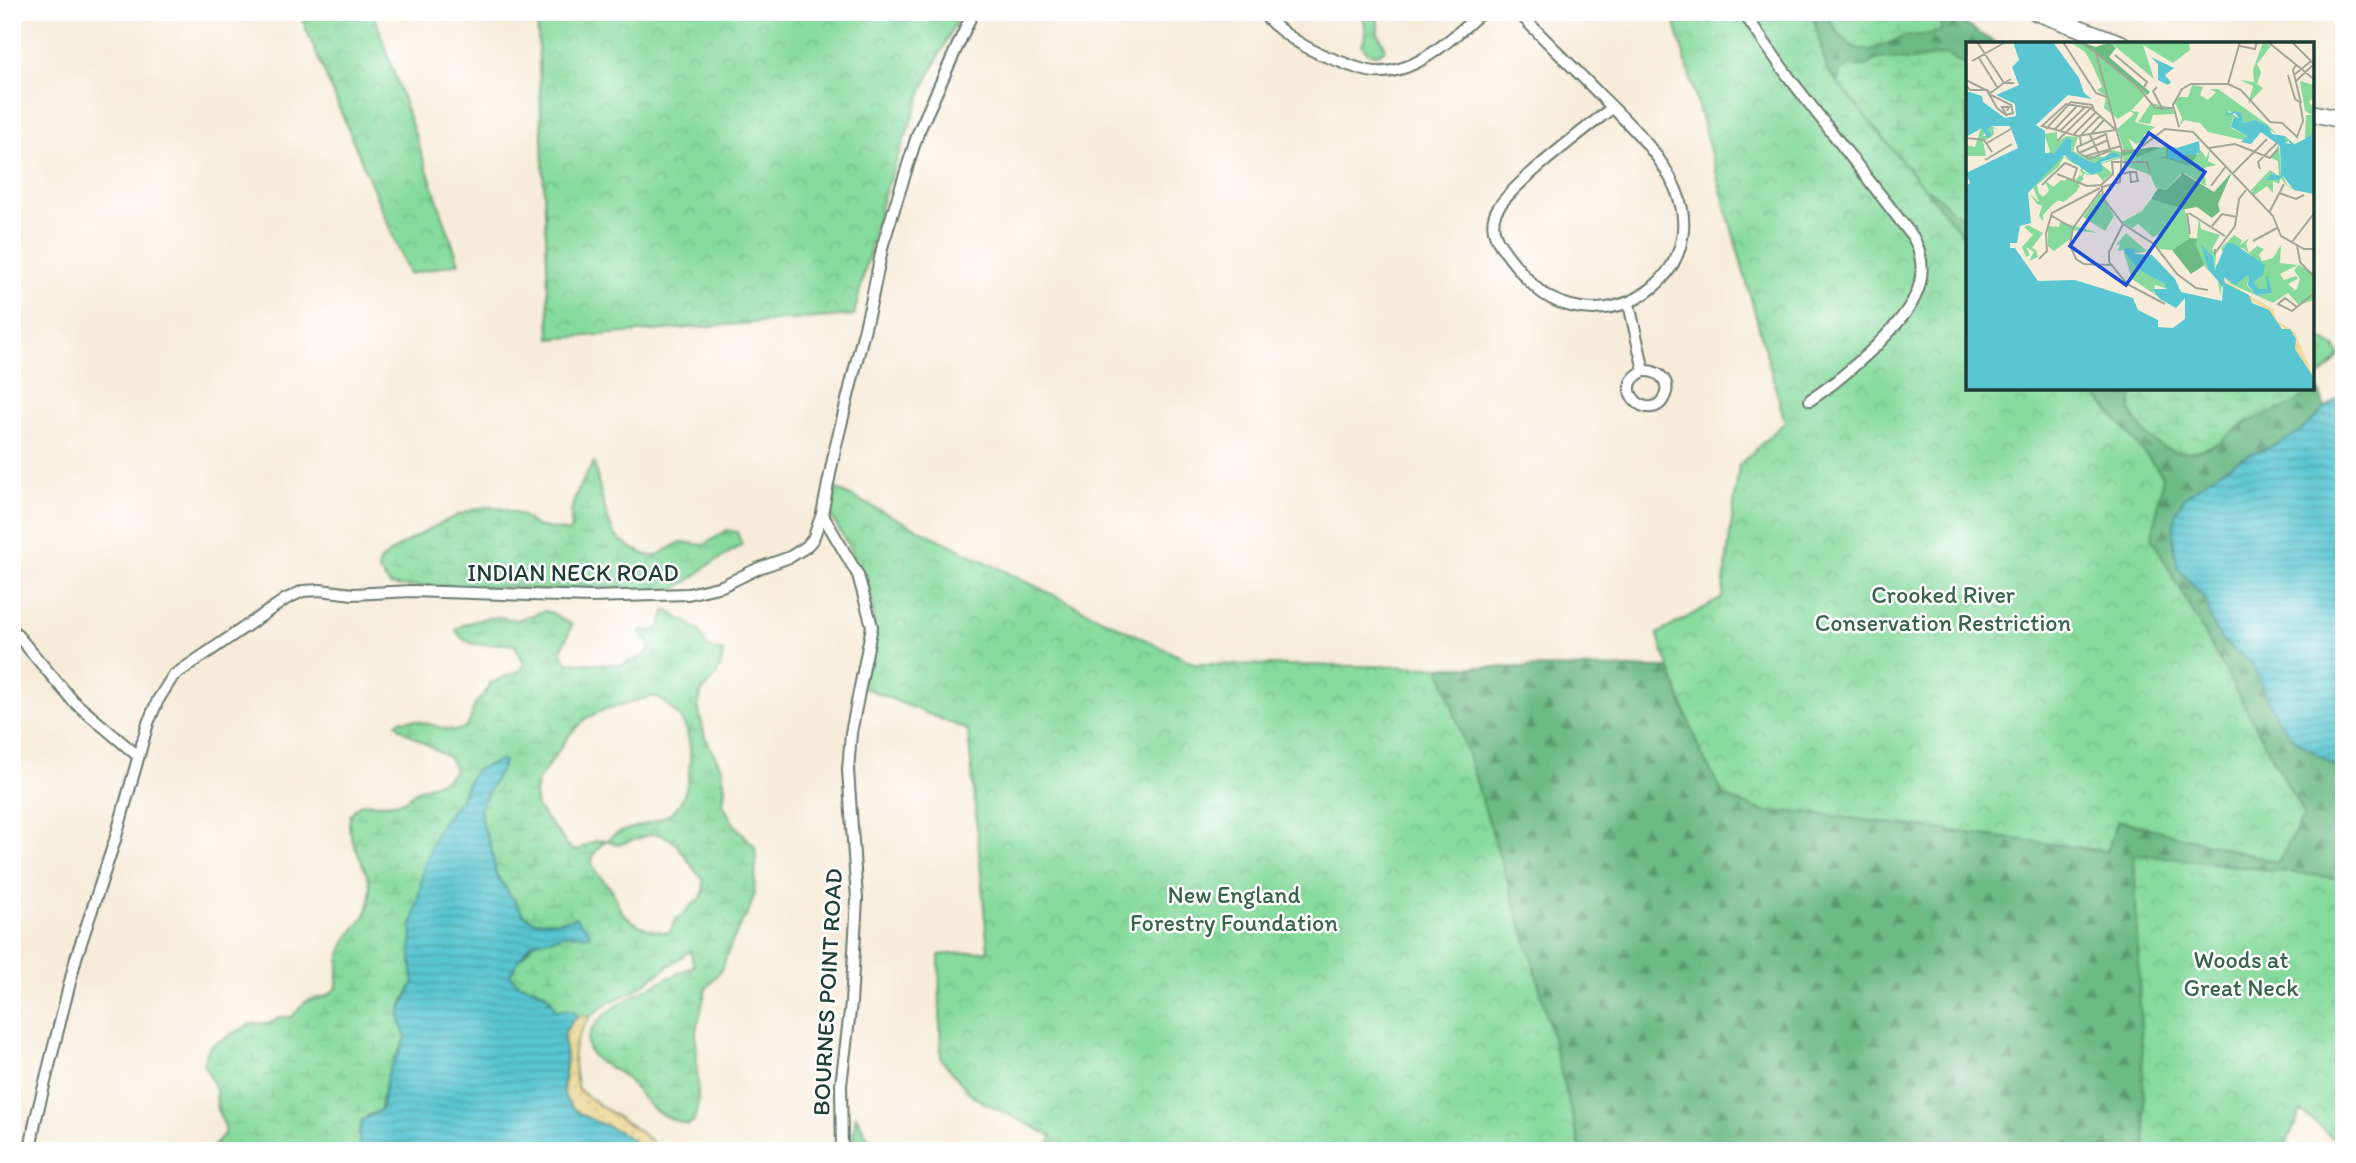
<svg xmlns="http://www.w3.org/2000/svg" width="2356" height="1163" font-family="Itim,sans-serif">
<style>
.forest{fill:url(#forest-firs);stroke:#467c5c;stroke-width:2}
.wetland{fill:url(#wetland-marsh);stroke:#528c68;stroke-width:2;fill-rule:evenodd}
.sand{fill:url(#sand-dots);stroke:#868c69;stroke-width:2}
.park{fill:url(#park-crowns);stroke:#528c68;stroke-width:2}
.water{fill:url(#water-rules);stroke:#3c8282;stroke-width:2}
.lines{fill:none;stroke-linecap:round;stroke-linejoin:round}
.street-casing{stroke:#6b7a6e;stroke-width:14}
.secondary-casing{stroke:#6b7a6e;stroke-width:19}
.street{stroke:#fff;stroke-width:10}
.secondary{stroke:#fff;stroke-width:16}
.labels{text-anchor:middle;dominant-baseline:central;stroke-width:5;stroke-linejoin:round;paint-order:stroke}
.street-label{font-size:24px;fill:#1f3d34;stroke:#fff}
.park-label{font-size:24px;fill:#38644e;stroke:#fff}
.inset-road{fill:none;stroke:#a1a698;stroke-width:2}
.view{fill:#1d4ed8;fill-opacity:0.15;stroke:#1d4ed8;stroke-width:3.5}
.inset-edge{fill:none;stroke:#1f3d34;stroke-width:3.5}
</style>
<defs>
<pattern id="forest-firs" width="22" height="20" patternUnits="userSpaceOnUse" patternTransform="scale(1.75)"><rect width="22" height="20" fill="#6cba84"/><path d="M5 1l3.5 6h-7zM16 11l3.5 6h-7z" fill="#58986d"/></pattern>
<pattern id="wetland-marsh" width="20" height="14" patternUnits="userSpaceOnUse" patternTransform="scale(1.75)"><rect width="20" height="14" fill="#85da9c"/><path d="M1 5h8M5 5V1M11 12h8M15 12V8" fill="none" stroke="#72bc87"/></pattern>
<pattern id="sand-dots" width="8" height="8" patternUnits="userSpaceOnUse" patternTransform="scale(1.75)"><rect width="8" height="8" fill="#eeda9e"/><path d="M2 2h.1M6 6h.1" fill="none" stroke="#ccbc89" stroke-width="1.8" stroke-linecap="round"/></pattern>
<pattern id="park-crowns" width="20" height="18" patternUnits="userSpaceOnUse" patternTransform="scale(1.75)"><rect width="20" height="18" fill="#85da9c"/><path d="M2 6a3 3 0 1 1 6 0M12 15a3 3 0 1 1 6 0" fill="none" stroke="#72bc87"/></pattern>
<pattern id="water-rules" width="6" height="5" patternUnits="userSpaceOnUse" patternTransform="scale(1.75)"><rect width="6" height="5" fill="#59c6d1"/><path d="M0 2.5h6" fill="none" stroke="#49a2aa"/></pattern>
</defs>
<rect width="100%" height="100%" fill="#fff"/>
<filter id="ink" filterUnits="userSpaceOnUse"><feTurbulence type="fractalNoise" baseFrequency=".0143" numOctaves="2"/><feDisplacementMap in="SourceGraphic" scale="14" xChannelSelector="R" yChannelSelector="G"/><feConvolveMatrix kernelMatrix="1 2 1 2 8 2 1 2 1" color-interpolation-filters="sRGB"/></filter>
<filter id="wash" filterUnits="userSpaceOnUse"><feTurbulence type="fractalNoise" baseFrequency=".00686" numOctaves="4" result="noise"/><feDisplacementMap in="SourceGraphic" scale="28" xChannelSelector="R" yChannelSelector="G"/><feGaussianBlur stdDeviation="1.57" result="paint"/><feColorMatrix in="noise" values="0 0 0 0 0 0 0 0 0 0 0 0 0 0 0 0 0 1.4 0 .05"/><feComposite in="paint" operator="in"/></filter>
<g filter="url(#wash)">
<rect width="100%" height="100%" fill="#f7ecda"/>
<!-- forest -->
<g class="forest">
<polygon points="1812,12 1957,12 1953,16 1996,44 1968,44 1967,240 1827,70"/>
<polygon points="2312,371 2344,464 2344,879 2134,854 2146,1151 1581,1151 1534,966 1440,667 1669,668 1701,754 1766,812 1804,812 2107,851 2118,820 2278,862 2304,815 2152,538 2163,476 2091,389 2312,388"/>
</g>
<!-- wetland -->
<g class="wetland">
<polygon points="1363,12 1377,12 1378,14 1378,33 1385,47 1384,50 1378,54 1368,53 1362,45 1366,34"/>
<path d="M1826,12H1935L1942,29C1933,37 1917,34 1905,37C1895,39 1885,46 1874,49C1850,55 1835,31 1826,12Z"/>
<path d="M1934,55H1947L1967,66V213L1963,215L1953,212L1939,197L1913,180L1836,96L1839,72L1849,66H1867C1879,54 1896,60 1912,60C1919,59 1927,57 1934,55Z"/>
<path d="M2312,333L2335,347L2340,355C2333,367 2320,374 2312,385Z"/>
<path d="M2135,389H2310C2295,410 2265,412 2244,424C2234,429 2227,438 2218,443C2176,464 2150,448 2130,410Z"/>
<path d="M594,462C597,478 607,526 616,536C626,546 641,554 654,557L681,542L704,545L727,530L737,532L742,545C732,550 714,564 706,566C698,577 683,583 671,592L607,587L549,591L509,587H405L390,585L378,570C379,565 378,564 382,560C397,544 465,508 487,507C497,507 514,511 523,516C527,519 531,524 536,526C546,529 557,529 568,532L572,528C567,503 582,483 594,462Z"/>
<path d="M666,610L699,630L707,647L723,652L721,666L714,679L701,693L698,707L705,737L722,769L725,789L723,804L733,823L755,847L756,859L754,895L748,914L741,923L733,940L721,970L706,989L696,1031L698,1101L694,1122L687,1125C676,1120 663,1117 653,1109C642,1101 636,1086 625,1077C614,1068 598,1065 590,1052C570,1017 672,977 694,966L690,951L637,989L605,1005L590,1017H577L572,1010H556C553,1006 550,998 546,994C535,985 518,989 510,974L512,968L535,942L570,934L589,936L576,918L558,921H534L524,915L496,874L491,847L481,820L480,807L503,765L490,764L476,770L466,785L460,800L443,821L424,867L411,962L414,983L402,1004L400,1018L406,1039L395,1058L381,1100V1110L368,1115L359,1134L360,1151H209L225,1133V1127L217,1109L216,1089L203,1062L210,1046L251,1024L270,1023L280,1017H291C298,1013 300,1005 307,1001C320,995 326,1001 337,987C338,975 338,961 342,949C353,922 372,923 370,886C368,862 329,820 363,803C375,804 391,805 403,801C408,799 412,793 416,791C430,784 446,783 455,769L449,758L401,729L396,723C415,711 451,740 467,726C472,721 471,712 475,705C479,696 488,695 490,683L521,670L524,664L515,645C495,640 469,654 456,630L463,625L482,619L499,617L517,620L544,611L552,613L572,625L561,651L567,662L620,665L640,658L649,651V643L640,632L644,630L655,631L659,629ZM650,697H657C669,706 681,715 686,729C694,751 691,797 672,812C654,826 619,828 607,840L595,841L576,851L572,850L537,808L535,795L537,782L570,734L586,718L606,709ZM652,834C680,833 685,864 703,879C707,905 693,898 683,915L677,918L669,933C651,931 631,925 620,909C616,903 616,895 611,889C595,870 580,862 607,840L618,845Z"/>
</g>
<!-- sand -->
<path class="sand" d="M583,1015L590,1017C570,1045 571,1056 578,1089C602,1111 640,1126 660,1151H643C624,1129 593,1126 572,1108C557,1095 567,1077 566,1061C565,1043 557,1022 583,1015Z"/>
<!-- park -->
<g class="park">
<polygon points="299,12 373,12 459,263 409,274"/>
<polygon points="537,12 961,12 925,84 883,197 854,315 550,339"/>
<polygon points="1672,12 1812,12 1827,70 1967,240 1968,388 2091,389 2163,476 2152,538 2304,815 2278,862 2118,820 2107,851 1804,812 1766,812 1725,797 1701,754 1657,634 1722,598 1739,465 1785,422"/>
<path d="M834,488L1195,664L1440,667L1534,966L1581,1151H1047L1052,1136L973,1097L941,1059L939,955L988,951L968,730L862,687C866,665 874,639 873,617C873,579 846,544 829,512Z"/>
<polygon points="2134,854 2344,879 2344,1148 2301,1111 2283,1151 2146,1151"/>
<polygon points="856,1116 874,1149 879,1151 851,1151"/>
</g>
<!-- water -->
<g class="water">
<polygon points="2344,392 2344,769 2338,768 2293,738 2275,716 2253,664 2222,641 2211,621 2206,600 2178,568 2173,540 2175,513 2184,498 2209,478 2240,459 2280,443 2299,432"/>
<path d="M500,760L504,762L503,765L480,807L481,820L491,847L496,874L524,915L534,921H558L576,918L590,932L589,936L570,934L535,942L528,947L510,974C518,989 535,985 546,995C550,998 553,1006 556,1010H572L576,1013L577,1017C558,1035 565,1038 566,1061C566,1072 561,1084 564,1094C570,1117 604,1123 622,1133C630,1138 637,1144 643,1151H360L359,1134L362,1120L381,1110L387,1075L406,1039L400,1018L401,1009L414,983L411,962L412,929L424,867L434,838L443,821L460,800L471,776L476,770Z"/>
</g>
</g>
<g filter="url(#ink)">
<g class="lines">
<defs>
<g id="street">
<path d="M1261,12C1282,34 1305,49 1333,59C1347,64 1361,71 1375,72C1417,75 1454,36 1482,12"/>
<path d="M1518,12C1545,40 1573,67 1600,95C1627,122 1661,153 1676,190C1709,268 1623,336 1550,298C1534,289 1520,271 1509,257C1499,244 1489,231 1495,214C1504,189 1588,127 1612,108"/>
<path d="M1743,12L1788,76L1913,237C1937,282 1907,314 1877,345C1856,365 1835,384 1810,400"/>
<path d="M1629,304L1644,371C1607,388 1653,427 1665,395C1671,380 1657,370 1644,371"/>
<polyline points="822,514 858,575 872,626 851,733 848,770 857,899 851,1003 841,1085 842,1151"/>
<polyline points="12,629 73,701 138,756"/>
<polyline points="30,1151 35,1122 76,958 115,840 148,723 158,700 173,676 286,599 303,591 320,590 353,594 411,591 591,597 688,594 722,586 759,568 790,557 806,547 813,539 822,514 835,449 871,303 883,244 918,133 973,12"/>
</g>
<g id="secondary">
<polyline points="2036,12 2122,44"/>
<polyline points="2312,113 2344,120"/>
</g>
</defs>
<!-- street casing -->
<use href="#street" class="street-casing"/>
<!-- secondary casing -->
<use href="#secondary" class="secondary-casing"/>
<!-- street -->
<use href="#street" class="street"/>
<!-- secondary -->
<use href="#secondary" class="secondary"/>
</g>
</g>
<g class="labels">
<!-- street labels -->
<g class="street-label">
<text x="573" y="572">INDIAN NECK ROAD</text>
<text transform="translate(827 992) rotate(-87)">BOURNES POINT ROAD</text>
</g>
<!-- park labels -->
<g class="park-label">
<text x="1943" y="594">Crooked River<tspan x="1943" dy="28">Conservation Restriction</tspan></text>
<text x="1234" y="894">New England<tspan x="1234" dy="28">Forestry Foundation</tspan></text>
<text x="2241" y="959">Woods at<tspan x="2241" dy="28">Great Neck</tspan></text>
</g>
</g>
<!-- overview -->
<g transform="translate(1966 42)">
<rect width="348" height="348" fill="#f7ecda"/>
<path d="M333,223L348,231V258L333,263L321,250L331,247L334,237L328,228Z" fill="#85da9c"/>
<path d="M115,0L130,5L144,0L150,6L143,15L184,50L181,53ZM186,105L226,108L232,114L217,131L248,150L266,130L252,162L254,169L246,176L231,165L214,168L185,157L192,146L200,148L216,132L157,114L156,110ZM224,196L234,197L240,222L225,232L206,208Z" fill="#6cba84"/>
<path d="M297,0L305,4L291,22L295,30L291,42L297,46L282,62L287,44L274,38L288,40L287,28ZM334,39L348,43V55L343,60L348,66V91L328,104L324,99L319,101V94L328,102L339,97L340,73H346L339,69ZM226,43L237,45L234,53L242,58L250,50L244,47H252L302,83L312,93L289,78L277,81L275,72L261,69L273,76L267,75L265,86L281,94L277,98L242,90L234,81L218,78L214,84L216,76L209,61L213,55H222ZM26,84L31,87L27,86L28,92L25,95L17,99L20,114H0V103L9,105L15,86L21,87L17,94H25L22,88ZM91,90V100L100,94L112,95L107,109L114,113L139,115L146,108L155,110V116L135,122L146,131L137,139L131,132L124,133H121L119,131L114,139L110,137L117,132L114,129L116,124L108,122L98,115L92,125L71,143L73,151L77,155L95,138L112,143L111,149L98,160L91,158L77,173V179L73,174L76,164L71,162L64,152L73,160L67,145L96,114L116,122L117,129L124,133L137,129L133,123L135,121L153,115L147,110L139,117L129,121L120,118L105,109L106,98L101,95L88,111L81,113L84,109L78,92ZM313,102L315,134L310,136L317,134L321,143L332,150L321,144L315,136L313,142L307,139V151L301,144L287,154L285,148L304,128L313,134L312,119L305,116ZM200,104V114L191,117L172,120L157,114L168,111L171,115ZM233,176L235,187L254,193L246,207L250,212L249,226L258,211L255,206L268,193L276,198L274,203L283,196L280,202L283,211L291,204L298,207L293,213L296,219L307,216L315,203L314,221L332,223L314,232L318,238L330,234L332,237L322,242L328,247L307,261L265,242L258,235L271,242L284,231L281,243L290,253L306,251L301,238V247L292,248L288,240L297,233V224L277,206L259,203L258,214L249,228L247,216L236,203L242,227L250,234L256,242L254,253L252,238L239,225L230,203ZM62,183L77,191L66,206L70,208L72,215L63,219L68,210L60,205L64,213L60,215L56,205L67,193L58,185ZM160,191L181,209L168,212L157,208L159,211L173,228L199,242L202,247L189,243L187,250L206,264L166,237L157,208L152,209L154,202L150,203Z" fill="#85da9c"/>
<path d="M259,239L307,267L311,279L329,290L348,336L329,307L327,292L310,281L295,264L265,248Z" fill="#eeda9e"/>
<path d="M185,61L207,66L208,72L187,73L184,82L172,80Z" fill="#85da9c"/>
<path d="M104,0H115L181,51L165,69L173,70L169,80L189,85L178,93L179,99L170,102L162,96L168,108L158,109L151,87L168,72L164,69L152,77L138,66L140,54L131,48L136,45L126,22L119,10ZM144,0H223L224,8L207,21L177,3L188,37ZM244,107L242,119L250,123L238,126L240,144L217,130L220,126L200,148L190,146L184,133L158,123L157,114L169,119L200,116L223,124L235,108L240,116ZM113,133L118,137L112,142L114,145L87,162L76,161L83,148L79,139L88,145L103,136L111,138ZM134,151L148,174L139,189L117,175ZM185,157L218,167L220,172L224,196L206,208L193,207L189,201L194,192L187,195L172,182L166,186L156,180L176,169ZM94,180L109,184L132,191L106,188L104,197L88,209L82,204V184L93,185Z" fill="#85da9c"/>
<path d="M47,0H87L113,36L118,51L126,57L102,53L70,83L79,89V111H88L101,95L106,98L105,109L120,118L129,121L147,110L155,114L135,120L137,129L125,133L98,113L62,151L65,181L54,184L51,201H44V206H49L72,239L109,238L167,256L172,268L192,278V285L207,286L219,277V256L210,266L194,257L186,247H201L199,242L173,228L159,211L158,206L169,207L168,212L186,213L209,237L215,250L256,259L257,245L242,227L235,202L247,215L249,228L260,202L267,201L299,223L297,233L288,240L292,247H301L300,234H302L306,251L290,253L282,243L283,232L270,243L258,235L259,241L283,253L286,261L303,268L316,287H324L330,297L329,307L348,336V348H0V144L4,141L0,131L52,106L44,84H26L22,88L26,93L21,96L16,86L0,95V49L16,54L17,60L39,76L50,74L49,62L30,53L53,43L46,25L53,18ZM185,15L208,26L199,33L205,40L202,43L192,38V22ZM258,64L262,72L269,69L275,71L277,81L289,78L302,84L306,92L319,94L320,101L324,102L322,97L329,103L348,91V152L328,148L317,134L312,138H300L306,132L315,134L314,104L295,90L285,102L275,100L281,94L265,85L268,75L273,76L269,71L261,74ZM233,99L234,110L229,113L220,112L215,119L202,116V103L211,106Z" fill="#59c6d1"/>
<path class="inset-road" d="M11,0L38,41L45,37M97,0L130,51L143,56M114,0L130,11L156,109L154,140L136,145L137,156L157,182L188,202L211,232L230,246L242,248M302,0L349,38M326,0L349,23M274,4L289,7L291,0M130,11L171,44L189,66H207M149,13L181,40L176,49M13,16L31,45M6,19L38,1M330,23L327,28L335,61M322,33L329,57L335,61M328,33L345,19M0,38L24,50M330,39L348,22M262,42L275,48L304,80L316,81L331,95L337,79L334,61M0,43L4,48H22M191,45L187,49L197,68M23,52L45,63L47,71L40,73L31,66ZM23,52L38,41H48M41,74L36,65H43L41,69M213,85L207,63L216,47L225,42H262L274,0M80,87L105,60L126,63L128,68M88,88L111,64M149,88L112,94L76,84L100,62L125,66L150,88M94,89L119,65M108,92L130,70M140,92L144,109L123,117L112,110L111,105ZM0,96L18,98L26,110M91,99L125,66M21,101L45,87M115,104L114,94L134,74M243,106L269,102L304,116L312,107M156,109L171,108L199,87L227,90L307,174L315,194L338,207H349M113,111L142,98M133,112L124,93L138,78M120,114L155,104M19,118L46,102M294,127L292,120L311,101M267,131L301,97M91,132L121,144L136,143M155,132L164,130H170L172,139L165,140L164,130M76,143L99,121L111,126L107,138M135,143L147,132L146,120H181L184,131M245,144L260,124M135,148L107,186L104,203L110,217L118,222L145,223M313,151L330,157L338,153M221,171L224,192M223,171L259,194M303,171L318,142M84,173L107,186M157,182L143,210V220L161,242L199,262M246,184L256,172L271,175M287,199L311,186M326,200L349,170M331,203L334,220L349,236M249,207V211L269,184L273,157L280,148M73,217L81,209L80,191L86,171L134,146M331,265L319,256L312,262L326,269L342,256L349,250"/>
<path class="view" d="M183,91L239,130L160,243L104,204Z"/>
<rect width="348" height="348" class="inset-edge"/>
</g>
<!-- margin -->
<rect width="2356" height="1163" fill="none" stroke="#fff" stroke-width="42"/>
</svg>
